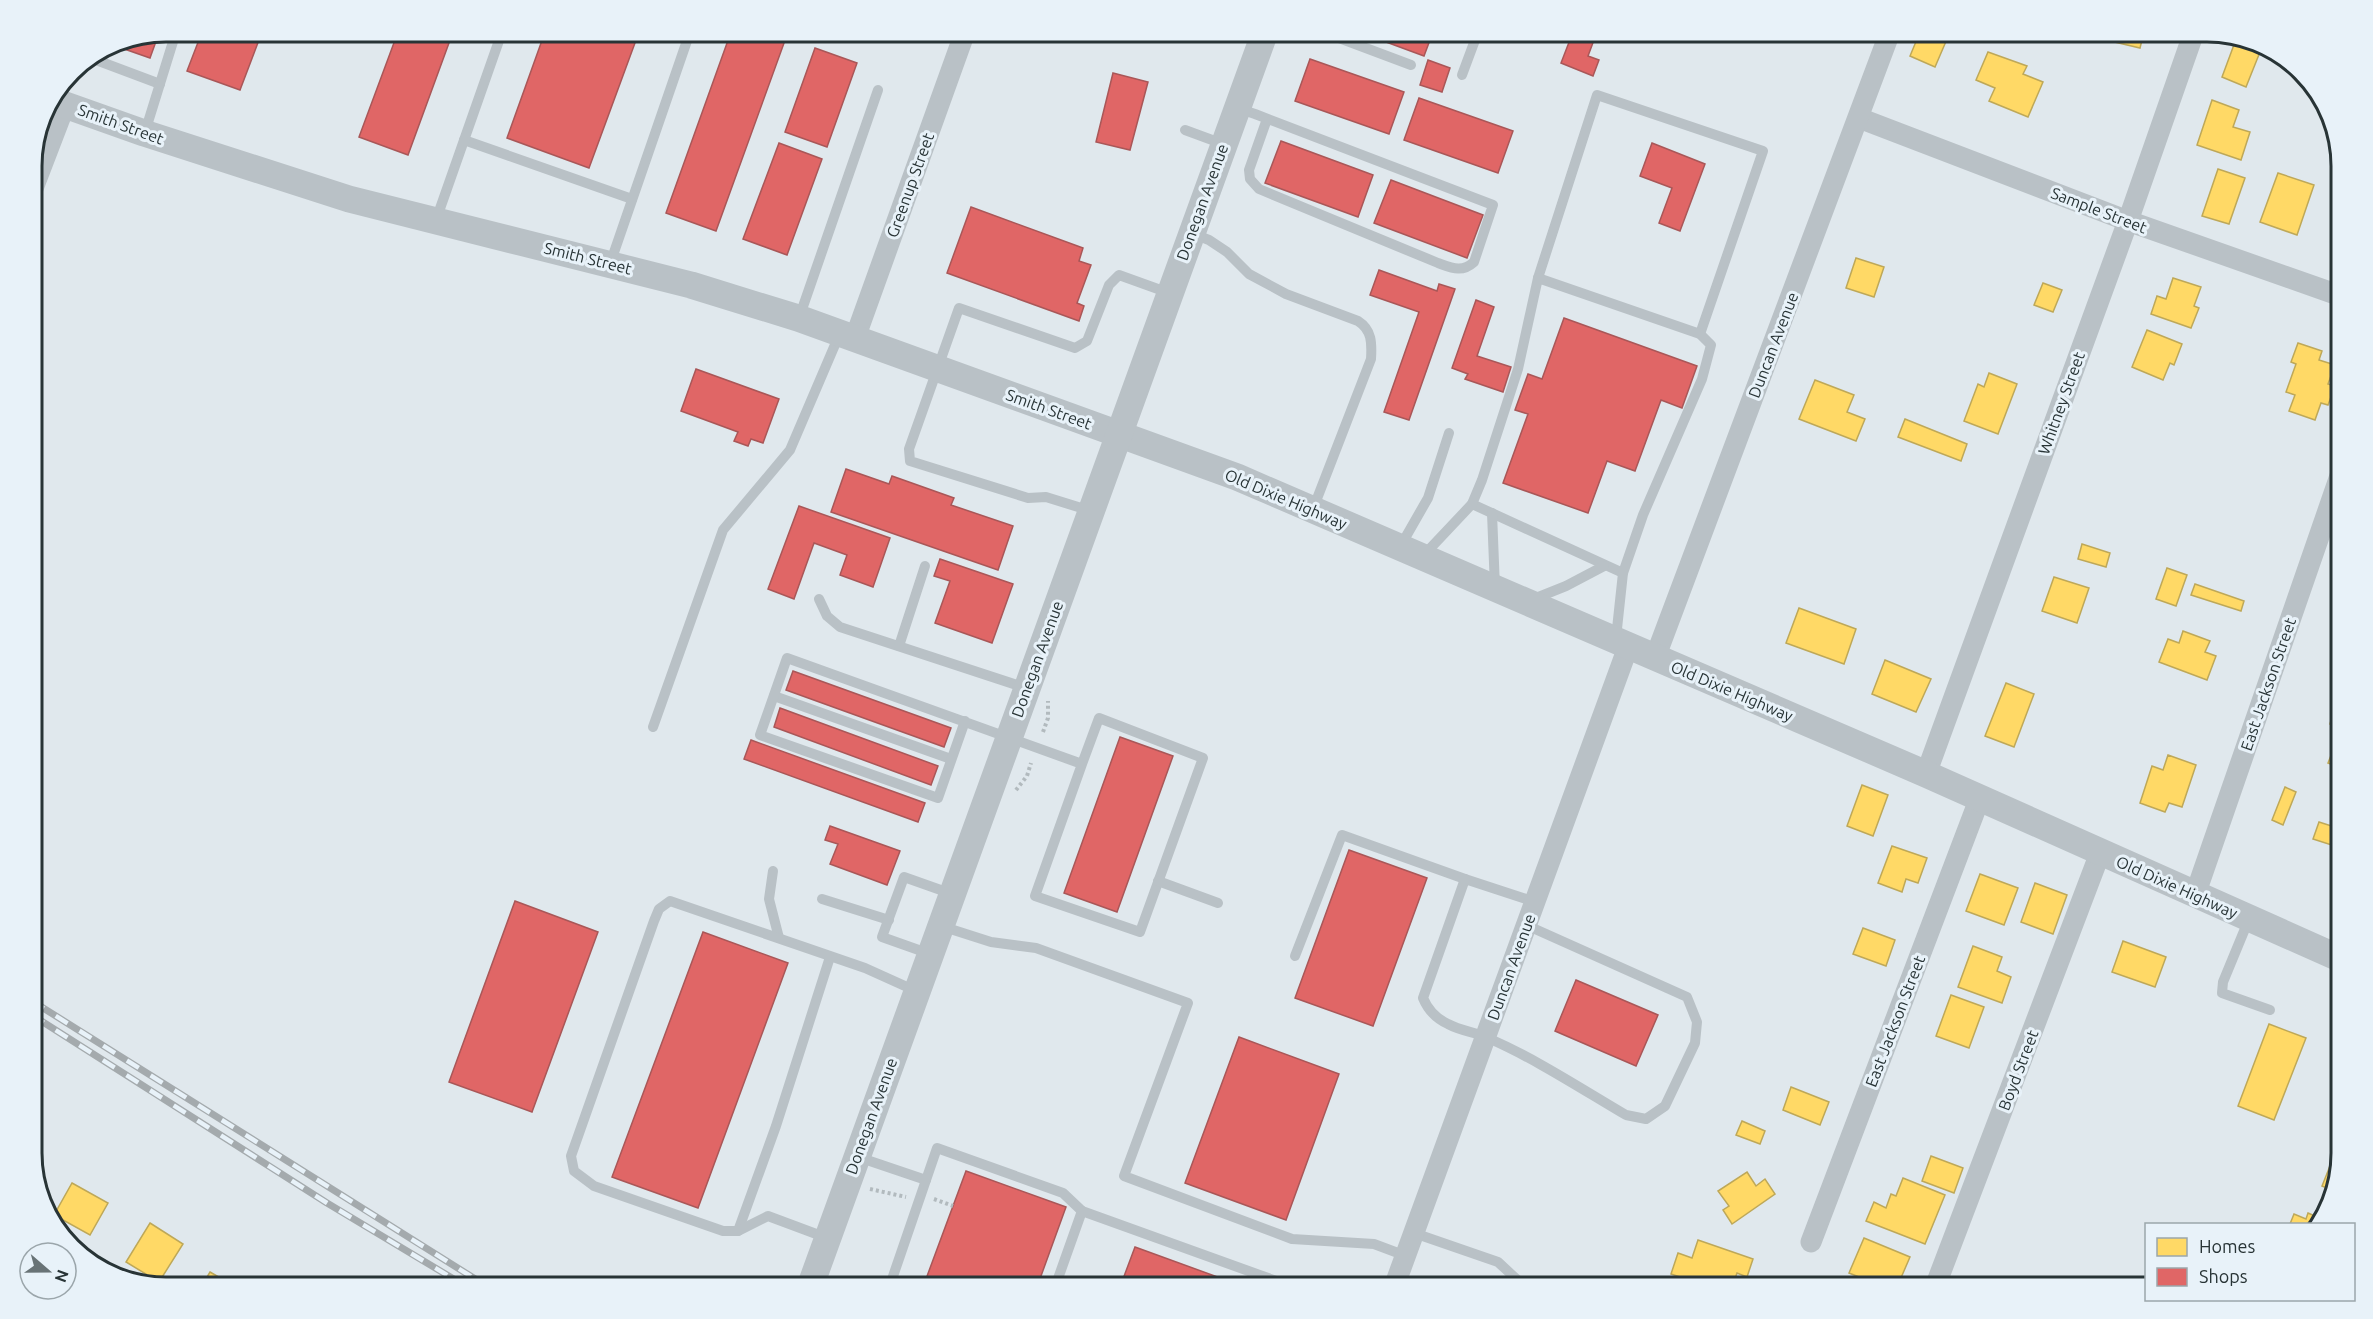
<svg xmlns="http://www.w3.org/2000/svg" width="2373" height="1319" font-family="Ubuntu,sans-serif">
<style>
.homes{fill:#ffd966;stroke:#bea858;stroke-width:1.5}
.shops{fill:#e06666;stroke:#a95758;stroke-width:1.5}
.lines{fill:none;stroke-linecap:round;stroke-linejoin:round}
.path{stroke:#b2babe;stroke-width:4;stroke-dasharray:3 3;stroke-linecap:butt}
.service{stroke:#b9c1c6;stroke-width:10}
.minor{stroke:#b9c1c6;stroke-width:21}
.tertiary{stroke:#b9c1c6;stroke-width:27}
.rail-casing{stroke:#a4aaad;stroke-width:7}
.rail{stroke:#e8f2f9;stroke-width:4.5;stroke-dasharray:14;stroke-linecap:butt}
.labels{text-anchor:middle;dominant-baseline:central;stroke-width:6;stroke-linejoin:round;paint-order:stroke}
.street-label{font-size:16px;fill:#283436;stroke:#e8f2f9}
.rim{fill:none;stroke:#283436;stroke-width:3}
</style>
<rect width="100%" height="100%" fill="#e0e8ed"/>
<!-- homes -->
<g class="homes">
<polygon points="1920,32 1950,32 1935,67 1910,56"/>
<polygon points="2112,32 2144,32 2140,48 2110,41"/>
<polygon points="2235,42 2260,52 2246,87 2222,77"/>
<polygon points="1988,52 2027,66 2023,74 2043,82 2028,117 1989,101 1995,88 1976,80"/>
<polygon points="2212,100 2239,110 2233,127 2250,132 2241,160 2197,145"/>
<polygon points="2218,169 2245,178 2229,224 2202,216"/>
<polygon points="2278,173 2314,185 2297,235 2260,222"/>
<polygon points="1856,258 1884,267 1874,297 1846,288"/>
<polygon points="2173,278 2201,287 2194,306 2199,308 2191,328 2151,314 2157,296 2166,299"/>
<polygon points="2043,283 2062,290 2053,312 2034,305"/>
<polygon points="2147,330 2182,344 2174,365 2170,363 2163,380 2132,367"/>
<polygon points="2298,343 2322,351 2319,360 2335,365 2328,384 2335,386 2328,405 2321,403 2315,420 2289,411 2295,395 2286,392 2296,364 2291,362"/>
<polygon points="1989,373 2017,384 1998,434 1964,421 1978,384 1984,387"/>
<polygon points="1815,380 1854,395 1847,412 1865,419 1856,441 1799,419"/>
<polygon points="1905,419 1967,444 1961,461 1898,437"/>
<polygon points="2082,544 2110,553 2106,567 2078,559"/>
<polygon points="2167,568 2187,575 2176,606 2156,599"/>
<polygon points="2054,577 2089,588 2077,623 2042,611"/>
<polygon points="2195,584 2244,601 2241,611 2191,595"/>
<polygon points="1799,608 1856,629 1844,664 1786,643"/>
<polygon points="2183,631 2210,641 2205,652 2216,656 2207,680 2159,662 2168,639 2179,643"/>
<polygon points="1885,660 1931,679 1916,712 1872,694"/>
<polygon points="2006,683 2034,694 2014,747 1985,736"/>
<polygon points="2334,709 2341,712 2341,728 2330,724"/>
<polygon points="2332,753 2341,756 2341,768 2328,763"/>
<polygon points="2168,755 2196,765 2182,807 2169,803 2165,812 2140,803 2152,766 2163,770"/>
<polygon points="1862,785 1888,795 1873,836 1847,826"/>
<polygon points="2285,787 2296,792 2283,825 2272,820"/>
<polygon points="2319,822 2341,829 2341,848 2313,839"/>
<polygon points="1892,846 1927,858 1918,883 1906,879 1902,892 1878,883"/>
<polygon points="1980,874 2018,888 2004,925 1966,911"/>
<polygon points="2035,883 2067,895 2053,934 2021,922"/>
<polygon points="1863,928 1895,940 1886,966 1853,954"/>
<polygon points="2123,941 2166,957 2155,987 2112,972"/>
<polygon points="1973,946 2002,957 1997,971 2011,977 2002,1003 1958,987"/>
<polygon points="1951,995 1984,1007 1969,1048 1936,1036"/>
<polygon points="2269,1024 2306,1038 2274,1120 2238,1106"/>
<polygon points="1791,1087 1829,1102 1820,1125 1783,1110"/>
<polygon points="1742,1121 1765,1131 1760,1144 1736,1135"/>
<polygon points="32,1149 40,1155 33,1165 32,1162"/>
<polygon points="1931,1156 1963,1168 1954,1193 1922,1181"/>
<polygon points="2330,1166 2337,1169 2332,1190 2322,1186"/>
<polygon points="1747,1172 1756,1186 1765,1179 1775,1194 1732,1224 1723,1210 1729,1206 1718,1191"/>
<polygon points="1903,1178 1945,1195 1925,1244 1866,1221 1874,1202 1886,1208 1891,1194 1896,1196"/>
<polygon points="72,1183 108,1203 90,1235 54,1215"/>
<polygon points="2308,1213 2324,1220 2319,1224 2290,1224 2294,1214 2306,1219"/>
<polygon points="150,1223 183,1244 159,1282 126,1262"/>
<polygon points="1864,1238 1910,1257 1897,1287 1884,1287 1849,1273"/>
<polygon points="1698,1240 1753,1259 1747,1277 1737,1273 1732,1287 1710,1287 1671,1274 1678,1253 1692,1258"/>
<polygon points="210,1272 236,1287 201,1287"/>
</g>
<!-- shops -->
<g class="shops">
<polygon points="202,32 262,32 240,90 187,71"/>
<polygon points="398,32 453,32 408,155 359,137"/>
<polygon points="545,32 639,32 589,168 507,138"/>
<polygon points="731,32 788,32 716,231 666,213"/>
<polygon points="1359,32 1433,32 1424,56"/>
<polygon points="1573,32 1594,40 1588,56 1599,60 1593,76 1561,63"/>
<polygon points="159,33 150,58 113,45 115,42"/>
<polygon points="815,48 857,63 827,147 785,132"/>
<polygon points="1310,59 1404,92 1389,134 1295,101"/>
<polygon points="1428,60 1450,68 1442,92 1420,85"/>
<polygon points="1113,73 1148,82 1130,150 1096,142"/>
<polygon points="1419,98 1513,131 1498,173 1404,140"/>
<polygon points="1281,141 1373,175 1358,217 1265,183"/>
<polygon points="779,143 822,159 787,255 743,239"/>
<polygon points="1652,143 1705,164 1680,231 1659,223 1672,188 1640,176"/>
<polygon points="1391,180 1483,215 1467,258 1374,223"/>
<polygon points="971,207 1083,248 1079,261 1091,265 1077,303 1084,306 1079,321 947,273"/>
<polygon points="1379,270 1437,291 1439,284 1455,289 1409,420 1384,412 1419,312 1370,295"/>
<polygon points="1476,300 1494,307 1477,356 1511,367 1503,392 1465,379 1468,374 1452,368"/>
<polygon points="1564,318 1697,366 1682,408 1661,400 1635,471 1607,461 1588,513 1503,483 1528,414 1515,410 1528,374 1542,379"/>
<polygon points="696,369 779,399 763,443 751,439 748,446 734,441 738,432 681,411"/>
<polygon points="846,469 889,484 892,476 954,498 951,505 1013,526 998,570 831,512"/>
<polygon points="799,506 890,538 873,587 840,575 847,555 814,543 794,599 768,589"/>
<polygon points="940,559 1013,584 992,643 935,623 950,581 934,576"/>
<polygon points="793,671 951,728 944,747 786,690"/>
<polygon points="780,708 938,766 931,785 774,727"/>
<polygon points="1120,737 1173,756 1117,912 1064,893"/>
<polygon points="751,740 925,803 918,822 744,759"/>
<polygon points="830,826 900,851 887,885 830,864 838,844 825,840"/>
<polygon points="1349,850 1427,878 1373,1026 1295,998"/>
<polygon points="515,901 598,932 532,1112 449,1082"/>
<polygon points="703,932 788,963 698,1208 612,1177"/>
<polygon points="1576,980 1658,1015 1636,1066 1555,1031"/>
<polygon points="1239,1037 1339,1074 1286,1220 1185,1183"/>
<polygon points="966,1171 1066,1207 1037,1287 923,1287"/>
<polygon points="1135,1247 1245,1287 1120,1287"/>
</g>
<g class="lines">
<!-- path -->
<g class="path">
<polyline points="1043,732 1048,718 1048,701"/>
<polyline points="1016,790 1027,776 1031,763"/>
<polyline points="870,1189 906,1197"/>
<polyline points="934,1199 953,1206"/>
</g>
<!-- service -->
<g class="service">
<polyline points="1323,32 1411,65"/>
<polyline points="93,56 96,60 160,84"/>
<polyline points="1462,75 1478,32"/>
<path d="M1237,108L1255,114L1493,205L1474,262C1462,273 1452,268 1438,263L1259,189L1250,179L1249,170L1267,119"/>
<polyline points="1185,130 1223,144"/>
<polyline points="145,132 176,32"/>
<polyline points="464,140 632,199"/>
<polyline points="436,220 502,32"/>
<path d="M1191,233L1209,240L1227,252L1249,274L1286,294L1358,321C1372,330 1372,343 1371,359L1313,509"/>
<polyline points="610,264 690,32"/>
<polyline points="1538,278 1597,95 1763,151 1700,334"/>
<polyline points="799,318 878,90"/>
<polyline points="1472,504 1623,573"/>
<polyline points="1091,511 1046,497 1028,498 910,461 909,449 959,308 1075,348 1087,341 1109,285 1119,275 1169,293"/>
<polyline points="1492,513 1495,588"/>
<polyline points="1400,547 1428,498 1449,433"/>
<polyline points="1423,556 1472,504 1482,480 1518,369 1538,278 1700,334 1711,345 1702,379 1643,515 1623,573 1616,638"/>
<polyline points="819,599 827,616 840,627 1026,688"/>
<polyline points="1531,600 1566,586 1604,566"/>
<polyline points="899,646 925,566"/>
<polyline points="774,696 951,759"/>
<polyline points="965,721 938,798 760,735 787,658 1082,764 1099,718 1203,758 1140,932 1035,896 1082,764"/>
<polyline points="653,727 723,530 790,450 840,333"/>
<polyline points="773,871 769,899 779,938"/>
<polyline points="1158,881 1218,903"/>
<polyline points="822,899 889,920"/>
<polyline points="2249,919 2223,982 2222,993 2270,1010"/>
<path d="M1526,925L1687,997L1697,1022L1695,1043L1665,1106L1646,1119L1626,1115C1580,1088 1536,1059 1488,1038C1475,1032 1461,1031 1448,1024C1437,1019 1428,1010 1423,998L1465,879L1535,902"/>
<polyline points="941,926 991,942 1036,948 1188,1003 1124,1176 1292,1239 1374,1244 1406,1256"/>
<polyline points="930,954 882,937 904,877 952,894"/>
<polyline points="1295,956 1342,835 1465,879"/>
<polyline points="858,1157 926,1180"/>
<polyline points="738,1231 776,1126 830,957"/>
<polyline points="1414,1233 1498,1262 1525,1287"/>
<polyline points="827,1238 768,1216 738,1231 723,1231 594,1186 574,1171 571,1156 654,921 659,909 670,901 865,968 916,991"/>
<polyline points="890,1285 937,1148 1063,1193 1082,1211"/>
<polyline points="1055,1287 1082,1211 1293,1287"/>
</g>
<!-- minor -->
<g class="minor">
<polyline points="1859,118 2128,221 2341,296"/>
<polyline points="32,191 65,105"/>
<polyline points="855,338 965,32"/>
<polyline points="1655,658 1890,32"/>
<polyline points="1926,774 2128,221 2194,32"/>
<polyline points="2195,895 2341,473"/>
<polyline points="1811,1242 1979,800"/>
<polyline points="1394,1287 1628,647"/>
<polyline points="1935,1287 2100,853"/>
</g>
<!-- tertiary -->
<g class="tertiary">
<polyline points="51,100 144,133 349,199 691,285 798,318 1237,477 1926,774 2341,959"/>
<polyline points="810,1287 1265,32"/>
</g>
<defs>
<g id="rail">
<polyline points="32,1001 488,1287"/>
<polyline points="32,1015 327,1203 467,1287"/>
</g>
</defs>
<!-- rail casing -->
<use href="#rail" class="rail-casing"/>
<!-- rail -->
<use href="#rail" class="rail"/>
</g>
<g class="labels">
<!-- street labels -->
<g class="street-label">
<text transform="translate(121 124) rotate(20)">Smith Street</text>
<text transform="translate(910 185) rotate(-70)">Greenup Street</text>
<text transform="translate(1202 202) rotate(-70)">Donegan Avenue</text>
<text transform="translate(2099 210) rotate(21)">Sample Street</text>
<text transform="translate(588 258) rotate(14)">Smith Street</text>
<text transform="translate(1773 345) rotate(-69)">Duncan Avenue</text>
<text transform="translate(2061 403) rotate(-70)">Whitney Street</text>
<text transform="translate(1049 409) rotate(20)">Smith Street</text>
<text transform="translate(1286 499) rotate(23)">Old Dixie Highway</text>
<text transform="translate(1037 659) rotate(-70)">Donegan Avenue</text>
<text transform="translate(2268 684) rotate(-71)">East Jackson Street</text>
<text transform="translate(1732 691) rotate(23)">Old Dixie Highway</text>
<text transform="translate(2177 887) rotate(24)">Old Dixie Highway</text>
<text transform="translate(1511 967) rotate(-70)">Duncan Avenue</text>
<text transform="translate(1895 1021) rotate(-69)">East Jackson Street</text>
<text transform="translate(2018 1070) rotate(-69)">Boyd Street</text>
<text transform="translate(871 1116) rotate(-70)">Donegan Avenue</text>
</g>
</g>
<!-- crop -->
<path d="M0 0H2373V1319H0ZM166 42H2207A124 124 0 0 1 2331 166V1153A124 124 0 0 1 2207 1277H166A124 124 0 0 1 42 1153V166A124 124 0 0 1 166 42Z" fill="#e8f2f9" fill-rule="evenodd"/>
<path class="rim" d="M166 42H2207A124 124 0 0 1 2331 166V1153A124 124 0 0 1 2207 1277H166A124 124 0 0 1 42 1153V166A124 124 0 0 1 166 42Z"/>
<!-- legend -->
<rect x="2145" y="1223" width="210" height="78" fill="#e8f2f9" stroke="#9ba6ab" stroke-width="1.5"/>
<rect x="2157" y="1238" width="30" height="18" fill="#ffd966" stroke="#9ba6ab" stroke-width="1.5"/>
<text x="2199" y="1253" font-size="18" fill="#283436">Homes</text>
<rect x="2157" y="1268" width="30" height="18" fill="#e06666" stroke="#9ba6ab" stroke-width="1.5"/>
<text x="2199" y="1283" font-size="18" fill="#283436">Shops</text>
<!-- north arrow -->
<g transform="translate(48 1271) rotate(110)"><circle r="28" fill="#e8f2f9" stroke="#9ba6ab" stroke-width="1.5"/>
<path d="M0-4.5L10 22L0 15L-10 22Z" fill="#687376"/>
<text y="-9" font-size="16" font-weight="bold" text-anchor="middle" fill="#283436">N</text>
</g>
</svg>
